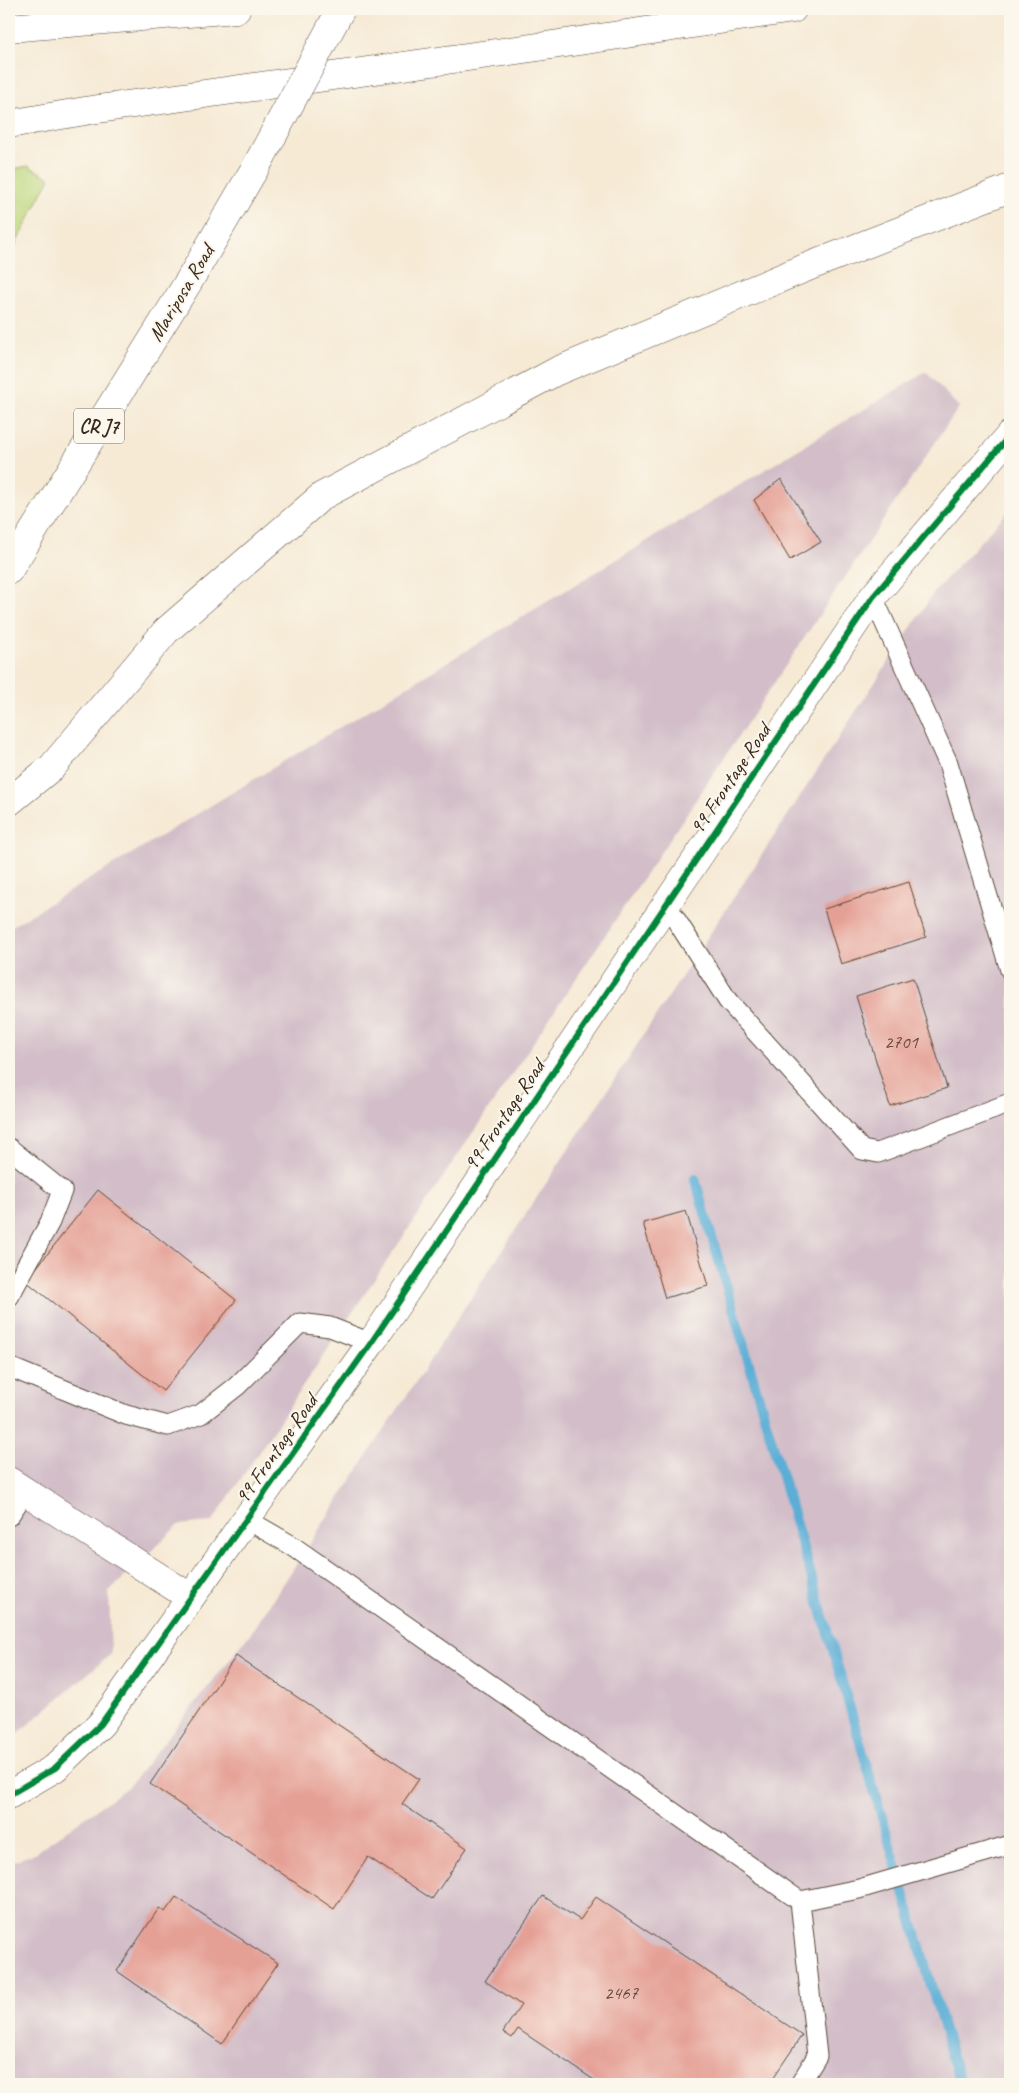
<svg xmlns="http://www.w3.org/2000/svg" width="1019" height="2093" font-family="Caveat,sans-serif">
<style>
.industrial{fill:#d2bdc8}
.green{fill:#bdd77d;stroke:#7c804e}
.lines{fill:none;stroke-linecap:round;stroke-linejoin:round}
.stream{stroke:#5baed6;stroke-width:10}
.building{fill:#e5a096}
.lane-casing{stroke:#574739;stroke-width:21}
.street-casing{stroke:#574739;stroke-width:29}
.secondary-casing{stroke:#574739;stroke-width:29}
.primary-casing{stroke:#574739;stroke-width:29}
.highway-casing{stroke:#574739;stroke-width:29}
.lane{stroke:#fff;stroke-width:19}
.street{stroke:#fff;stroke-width:28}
.secondary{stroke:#fff;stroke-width:28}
.primary{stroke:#fff;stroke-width:28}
.highway{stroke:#fff;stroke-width:28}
.primary-bridge-casing{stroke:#574739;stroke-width:29;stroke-linecap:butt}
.primary-bridge{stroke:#fff;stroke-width:28}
.cycleway-casing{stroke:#fbf7ec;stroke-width:9}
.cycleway{stroke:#00873e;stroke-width:6}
.labels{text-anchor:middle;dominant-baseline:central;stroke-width:4;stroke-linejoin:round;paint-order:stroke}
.number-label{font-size:19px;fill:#66483c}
.shield{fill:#fbf7ec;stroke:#75685c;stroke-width:1}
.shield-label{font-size:20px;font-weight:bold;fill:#3b2a1e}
.street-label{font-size:21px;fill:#3b2a1e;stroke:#fbf7ec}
</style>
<rect width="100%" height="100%" fill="#fbf7ec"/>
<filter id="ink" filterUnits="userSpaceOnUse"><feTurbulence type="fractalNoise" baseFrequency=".02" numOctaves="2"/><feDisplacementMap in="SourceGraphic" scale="10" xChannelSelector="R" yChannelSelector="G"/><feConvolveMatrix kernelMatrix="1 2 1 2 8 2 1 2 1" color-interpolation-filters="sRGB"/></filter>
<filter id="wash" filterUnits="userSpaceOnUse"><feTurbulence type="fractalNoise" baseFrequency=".0096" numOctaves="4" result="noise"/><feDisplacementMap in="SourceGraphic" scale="20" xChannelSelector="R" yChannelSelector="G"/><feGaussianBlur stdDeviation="1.12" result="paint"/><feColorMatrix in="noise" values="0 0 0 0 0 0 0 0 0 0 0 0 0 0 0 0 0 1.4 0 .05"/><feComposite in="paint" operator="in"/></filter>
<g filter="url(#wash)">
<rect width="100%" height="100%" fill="#f6ead5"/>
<!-- industrial -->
<g class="industrial">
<polygon points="926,372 959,407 212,1522 178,1525 109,1592 111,1654 9,1741 9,928"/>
<polygon points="1010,509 1010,2084 9,2084 9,1863 33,1854 129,1786 251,1633 935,591"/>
</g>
<!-- green -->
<polygon class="green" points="28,166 50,178 9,257 9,170"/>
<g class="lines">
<!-- stream -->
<polyline class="stream" points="695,1179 960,2084"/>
</g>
<g id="blocks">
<!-- building -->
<g class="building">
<polygon points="781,479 821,542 790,560 754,500"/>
<polygon points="909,882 926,937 841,964 824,909"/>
<polygon points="913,978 947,1088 890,1106 856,996"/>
<polygon points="98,1190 236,1300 163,1391 26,1281"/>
<polygon points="686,1211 708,1286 665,1298 643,1223"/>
<polygon points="236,1656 419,1779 402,1804 467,1848 432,1899 368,1857 334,1909 150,1784"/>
<polygon points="543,1896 580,1920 596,1897 802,2035 769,2084 600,2084 518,2029 512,2038 503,2032 521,2005 485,1981"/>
<polygon points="176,1897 278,1963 222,2044 117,1971 159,1908 165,1912"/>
</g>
</g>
</g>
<g filter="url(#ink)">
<use href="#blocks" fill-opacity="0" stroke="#574739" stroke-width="1"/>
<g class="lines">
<defs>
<g id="lane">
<polyline points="873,597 948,763 1010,970"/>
<polyline points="666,904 728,1001 862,1150 878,1153 1010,1103"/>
<polyline points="9,1148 62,1191 50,1222 9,1297"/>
<polyline points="9,1367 126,1415 168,1426 201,1414 237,1386 300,1323 330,1327 371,1343"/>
<polyline points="9,1516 25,1492"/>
<polyline points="246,1519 291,1545 800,1901 817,2056 800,2084"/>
<polyline points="800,1901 859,1889 1010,1845"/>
</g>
<polyline id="street" points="9,1481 190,1597"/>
<polyline id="secondary" points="9,1795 55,1768 101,1724 371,1343 873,597 1010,435"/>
<polyline id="primary" points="9,570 189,281 258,163"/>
<g id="highway">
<polyline points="9,28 236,9"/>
<polyline points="9,124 91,110 566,43 793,9"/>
<polyline points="9,802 52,767 166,631 322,496 557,371 810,266 1010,188"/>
</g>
</defs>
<!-- lane casing -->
<use href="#lane" class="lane-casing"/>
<!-- street casing -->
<use href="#street" class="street-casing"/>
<!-- secondary casing -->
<use href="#secondary" class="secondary-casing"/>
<!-- primary casing -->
<use href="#primary" class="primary-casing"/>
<!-- highway casing -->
<use href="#highway" class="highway-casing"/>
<!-- lane -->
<use href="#lane" class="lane"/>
<!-- street -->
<use href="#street" class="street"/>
<!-- secondary -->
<use href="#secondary" class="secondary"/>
<!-- primary -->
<use href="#primary" class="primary"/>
<!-- highway -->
<use href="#highway" class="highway"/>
<defs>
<polyline id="primary-bridge" points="258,163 341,9"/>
</defs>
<!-- primary-bridge casing -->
<use href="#primary-bridge" class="primary-bridge-casing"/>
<!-- primary-bridge -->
<use href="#primary-bridge" class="primary-bridge"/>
<defs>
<polyline id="cycleway" points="9,1795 55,1768 101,1724 371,1343 873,597 1010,435"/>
</defs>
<!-- cycleway casing -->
<use href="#cycleway" class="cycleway-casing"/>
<!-- cycleway -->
<use href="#cycleway" class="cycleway"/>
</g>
</g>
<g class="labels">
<!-- number labels -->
<g class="number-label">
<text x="901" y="1042">2701</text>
<text x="621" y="1993">2467</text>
</g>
<!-- shield labels -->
<rect class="shield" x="74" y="408.5" width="50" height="35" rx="4"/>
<g class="shield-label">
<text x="99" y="426">CR J7</text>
</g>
<!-- street labels -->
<g class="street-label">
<text transform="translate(181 293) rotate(-59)">Mariposa Road</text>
<text transform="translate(730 779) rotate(-56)">99 Frontage Road</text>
<text transform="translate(504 1115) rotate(-56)">99 Frontage Road</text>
<text transform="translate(276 1449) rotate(-55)">99 Frontage Road</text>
</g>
</g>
<!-- margin -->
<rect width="1019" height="2093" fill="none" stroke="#fbf7ec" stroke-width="30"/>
</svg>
